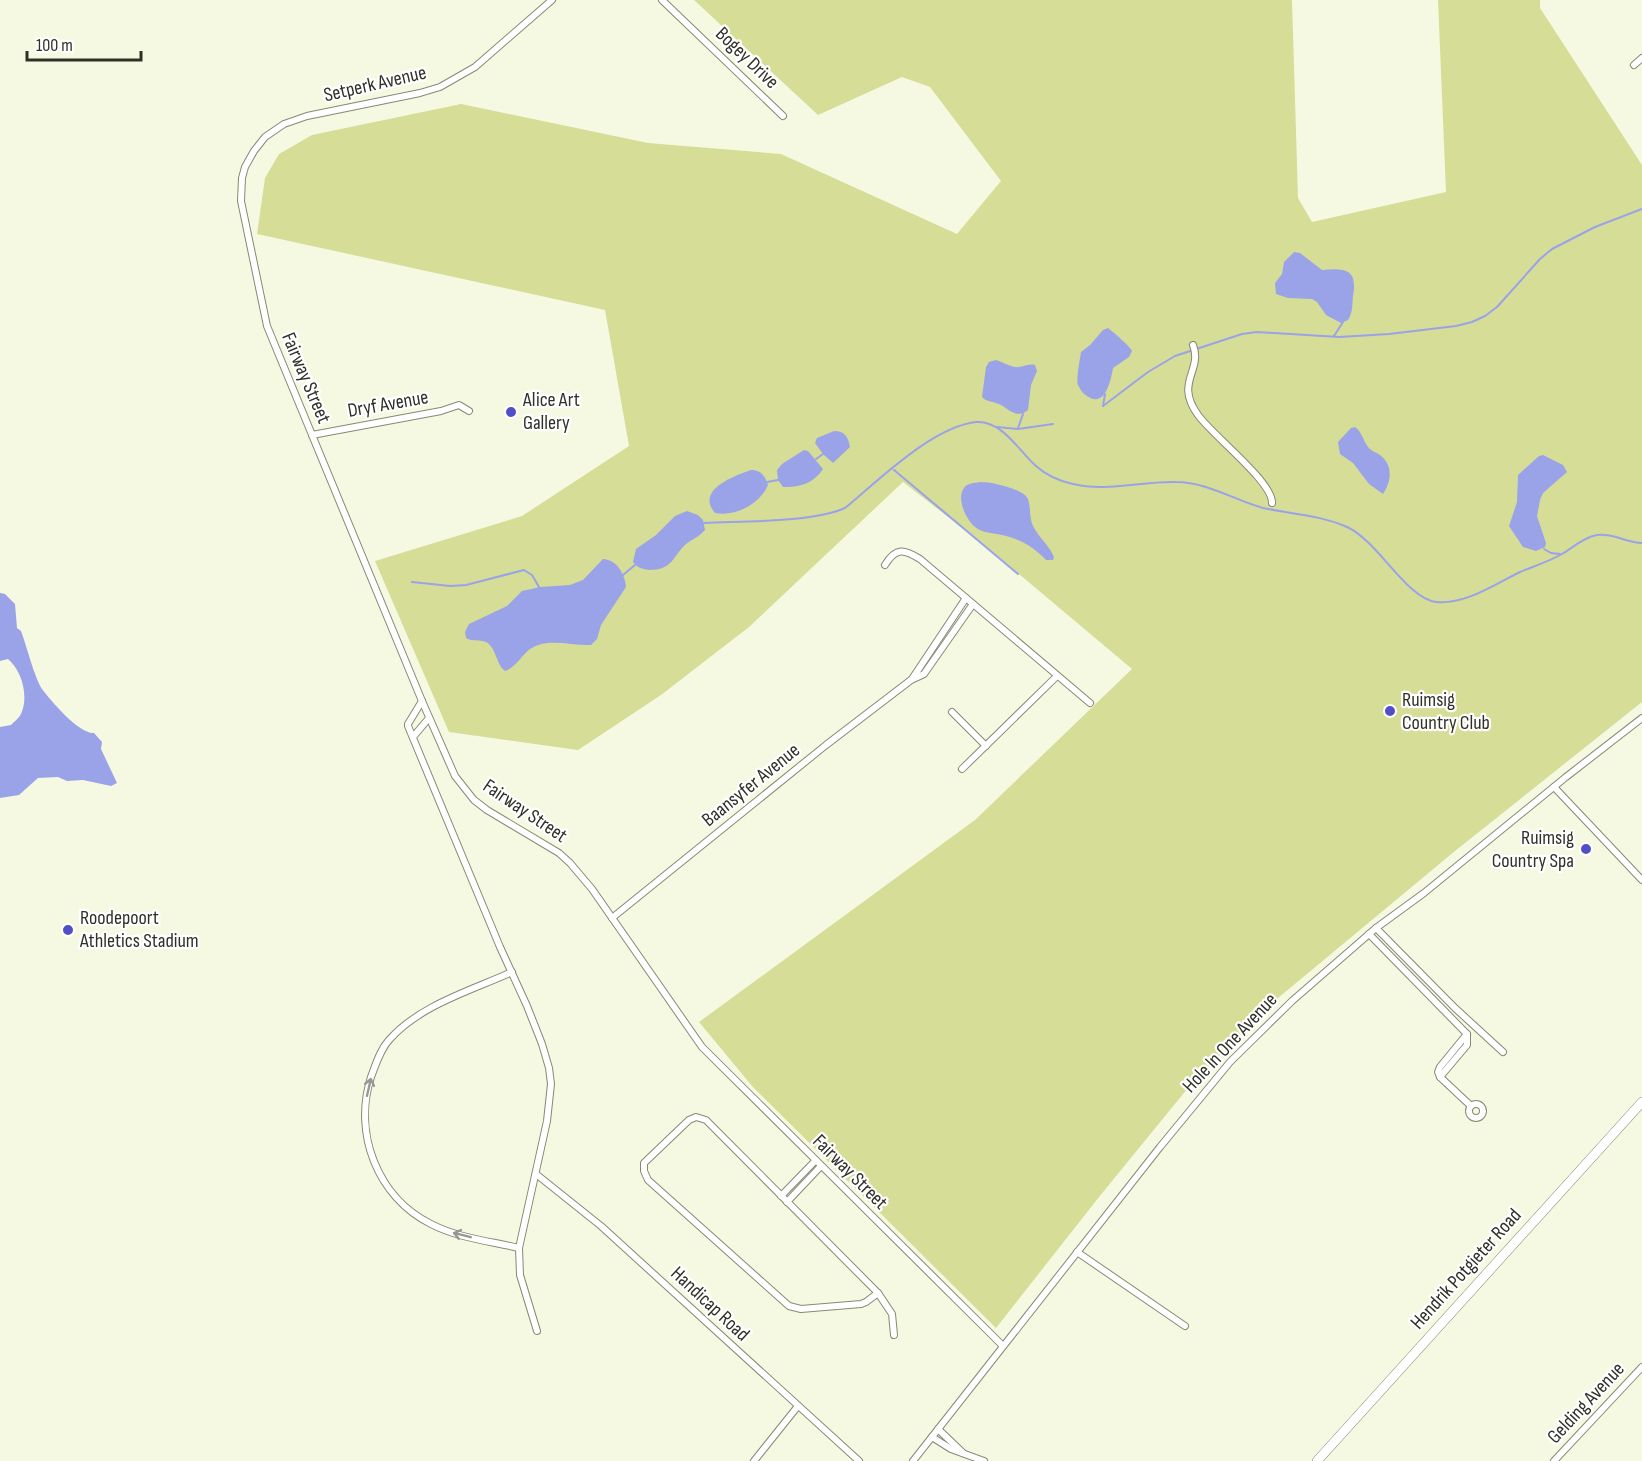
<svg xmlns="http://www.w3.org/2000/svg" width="1642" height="1461" font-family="'Sofia Sans Condensed',sans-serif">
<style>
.green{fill:#d6dd97}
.water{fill:#9ba3e8}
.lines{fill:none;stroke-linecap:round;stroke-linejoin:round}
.stream{stroke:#9ba3e8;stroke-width:2}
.minor-casing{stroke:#878975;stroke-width:8}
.secondary-casing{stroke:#878975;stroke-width:10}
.minor{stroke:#fff;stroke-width:6}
.secondary{stroke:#fff;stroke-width:9}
.oneway{stroke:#979893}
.poi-dot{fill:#514fc6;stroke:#fff;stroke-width:2}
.labels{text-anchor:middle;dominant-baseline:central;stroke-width:4.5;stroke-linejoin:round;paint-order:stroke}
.street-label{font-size:20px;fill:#2f3027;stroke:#fff}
.poi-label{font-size:20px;fill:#2f3027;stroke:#fff;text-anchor:start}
</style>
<rect width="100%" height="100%" fill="#f6f9e2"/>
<!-- green -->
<polygon class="green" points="694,0 1292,0 1298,198 1312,222 1446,192 1438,0 1540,0 1540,8 1642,165 1642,702 1455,851 1278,998 1192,1083 1099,1197 996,1328 752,1086 699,1022 975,820 1132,669 988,548 903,482 749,627 661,695 578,750 449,732 375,561 522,516 629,446 605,310 257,234 265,178 279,154 312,135 461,104 648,143 781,154 957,234 1001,181 930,87 902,77 818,115"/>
<!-- water -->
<g class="water">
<path d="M1294,252L1300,253L1322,270C1345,268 1358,269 1353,296C1352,306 1353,312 1348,320L1341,323L1326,315L1317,302L1312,299L1288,298L1276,294L1275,283L1282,274L1284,262Z"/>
<path d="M1108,328C1112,331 1131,347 1132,351L1129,357L1113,368C1111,380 1105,409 1087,396C1083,394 1080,389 1078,385C1076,379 1080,359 1081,352L1090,345L1103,330Z"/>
<path d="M996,360C1002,362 1009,366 1015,367C1023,368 1027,363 1035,365L1037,371L1031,385L1028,410C1017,419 1010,410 1001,405C994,401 988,403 982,397L986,367L989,362Z"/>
<path d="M1355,427C1362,432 1363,440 1368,447C1371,451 1376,452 1380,455C1393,465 1392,481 1383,494L1369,484L1353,463L1340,454L1338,442L1351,428Z"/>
<path d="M834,431C845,431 848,437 850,447L833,463L823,454L815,443L817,438Z"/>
<path d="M804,450L808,451L823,469C814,483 799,488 783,487L778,480L777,470L782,464Z"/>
<polygon points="1543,455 1563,465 1567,472 1543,493 1540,500 1537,516 1546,543 1545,547 1536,551 1523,547 1509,526 1517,502 1518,475 1539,456"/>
<path d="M751,470C761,470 765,476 768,485C760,504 735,517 715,513C695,490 734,476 751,470Z"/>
<path d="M981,482C992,482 1024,489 1028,499C1031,508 1029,517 1033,526C1039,538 1049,545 1054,557L1053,560H1046C1034,547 1020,539 1002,535C993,533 982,533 975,527C966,520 956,498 964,488C967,483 975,483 981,482Z"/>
<path d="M687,511L698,515L703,520L705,530C700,536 693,539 686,544C672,557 673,570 649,570C642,569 638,568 633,562L636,549L656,535L675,516Z"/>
<path d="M603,559C617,560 625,574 626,587L601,625L597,639L591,645C571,646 548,637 530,649C521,656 516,667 505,671C496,664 496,647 486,642C479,639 473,642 466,638L465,632L469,624L507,606L522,591L540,587L570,585L583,580Z"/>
<path d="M0,593L5,594L15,604L17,628L21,631C27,647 34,676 42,689C51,701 79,734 94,733L102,742L101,749L117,783L111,786L83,780L67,781L58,777L38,778L19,795L0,798V727L11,725C14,722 19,718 21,714C29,696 22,671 8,659L0,661Z"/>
</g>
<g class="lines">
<!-- stream -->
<g class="stream">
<polyline points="1334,336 1343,322"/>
<polyline points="1103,406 1148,372 1175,356 1242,334 1257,332 1339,337 1389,334 1456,326 1472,322 1485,316 1497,307 1540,259 1552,249 1595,227 1642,209"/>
<polyline points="1103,406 1105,394"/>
<polyline points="997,427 1018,429 1053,424"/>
<polyline points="1018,428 1023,414"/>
<polyline points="816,459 823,454"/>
<polyline points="894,470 1018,574"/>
<polyline points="767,482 778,480"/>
<path d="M704,523C743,521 810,523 845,508C879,480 932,427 976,422C1002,420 1019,451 1036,466C1046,475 1059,481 1073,484C1107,492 1141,481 1176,482C1207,482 1234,500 1263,508C1291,514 1320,515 1347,527C1378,541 1407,599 1436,602C1465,605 1495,584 1520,572C1534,566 1548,562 1562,554C1572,548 1582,539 1593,536C1610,531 1626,543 1642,543"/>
<polyline points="1544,549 1551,553 1560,554"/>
<polyline points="623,575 635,565"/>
<polyline points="412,582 450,586 466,585 524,570 532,575 539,587"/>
</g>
<defs>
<g id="minor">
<polyline points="552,0 475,67 440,87 420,93 307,116 284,124 265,137 254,151 245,167 242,178 241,201 267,326 422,701 455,776 474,800 487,810 559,853 570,863 592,889 702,1047 1003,1346"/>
<polyline points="662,0 783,116"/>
<polyline points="1634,65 1642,58"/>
<path d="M1193,345C1203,371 1174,382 1198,415C1213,436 1273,482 1272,503"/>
<polyline points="312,435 441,411 459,405 469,411"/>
<path d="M885,565C896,547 904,549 920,559L1090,703"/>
<polyline points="912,679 966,598"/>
<polyline points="422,701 408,724 408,726 500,947 527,1006 542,1044 549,1068 551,1084 547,1121 519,1248 520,1275 537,1331"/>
<polyline points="952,712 986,746"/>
<polyline points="413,737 429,718"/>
<polyline points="962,769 1057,676"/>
<polyline points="1554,787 1642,880"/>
<polyline points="612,918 826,745 911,680 924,674 973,604"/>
<polyline points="1376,928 1455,1008 1503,1052"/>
<polyline points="1369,934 1467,1034 1467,1045 1440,1077"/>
<path d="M512,972C470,991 420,1005 389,1040C380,1050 376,1064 371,1077C353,1133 377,1197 431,1224C458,1238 489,1241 519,1248"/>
<polyline points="1467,1034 1440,1067 1438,1072 1440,1077 1471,1106"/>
<circle cx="1476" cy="1111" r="7"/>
<polygon points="696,1117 706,1120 878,1293 866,1302 861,1304 801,1309 789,1306 648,1180 644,1171 644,1163 689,1120"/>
<polyline points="536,1174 601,1226 859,1461"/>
<polyline points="781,1196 815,1161"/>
<polyline points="787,1202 821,1166"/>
<polyline points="1077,1252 1185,1326"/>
<polyline points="878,1293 892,1314 894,1335"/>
<polyline points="938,1429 963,1453"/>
<polyline points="932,1437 951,1449 984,1461"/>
<polyline points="754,1461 798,1406"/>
<polyline points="913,1461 1160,1147 1230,1062 1292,1001 1376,928 1424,893 1566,777 1642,718"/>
<polyline points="1554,1461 1642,1367"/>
</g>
<polyline id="secondary" points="1317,1461 1642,1102"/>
</defs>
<!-- minor casing -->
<use href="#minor" class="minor-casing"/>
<!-- secondary casing -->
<use href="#secondary" class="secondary-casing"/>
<!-- minor -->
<use href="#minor" class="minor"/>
<!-- secondary -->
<use href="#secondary" class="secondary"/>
</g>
<!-- one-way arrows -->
<defs><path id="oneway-shaft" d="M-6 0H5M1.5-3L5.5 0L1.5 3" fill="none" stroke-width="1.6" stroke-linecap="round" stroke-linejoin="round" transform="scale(1.5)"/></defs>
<g class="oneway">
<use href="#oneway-shaft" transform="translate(369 1087) rotate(-77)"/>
<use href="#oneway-shaft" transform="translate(462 1235) rotate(-166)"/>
</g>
<!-- markers -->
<g class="poi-dot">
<circle cx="511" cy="412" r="6"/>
<circle cx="1390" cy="711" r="6"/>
<circle cx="1586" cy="849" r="6"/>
<circle cx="68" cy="930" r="6"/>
</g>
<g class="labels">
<!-- street labels -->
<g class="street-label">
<text transform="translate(747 58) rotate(44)">Bogey Drive</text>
<text transform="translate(375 84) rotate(-13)">Setperk Avenue</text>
<text transform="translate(306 378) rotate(67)">Fairway Street</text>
<text transform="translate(388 404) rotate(-10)">Dryf Avenue</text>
<text transform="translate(751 785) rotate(-39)">Baansyfer Avenue</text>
<text transform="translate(525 811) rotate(34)">Fairway Street</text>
<text transform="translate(1230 1043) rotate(-47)">Hole In One Avenue</text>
<text transform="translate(850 1172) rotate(45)">Fairway Street</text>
<text transform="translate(1466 1269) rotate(-48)">Hendrik Potgieter Road</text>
<text transform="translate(710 1304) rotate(43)">Handicap Road</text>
<text transform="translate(1586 1403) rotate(-47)">Gelding Avenue</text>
</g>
<!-- poi labels -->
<g class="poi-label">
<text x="523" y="400">Alice Art<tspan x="523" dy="23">Gallery</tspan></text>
<text x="1402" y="700">Ruimsig<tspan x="1402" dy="23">Country Club</tspan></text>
<text x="1574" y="838" text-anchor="end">Ruimsig<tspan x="1574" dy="23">Country Spa</tspan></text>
<text x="80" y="918">Roodepoort<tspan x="80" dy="23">Athletics Stadium</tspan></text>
</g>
</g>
<!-- scale -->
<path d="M27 51v9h114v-9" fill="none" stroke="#2f3027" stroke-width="3"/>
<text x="36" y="51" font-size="18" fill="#2f3027" stroke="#ffffff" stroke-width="4.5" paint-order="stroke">100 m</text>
</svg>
